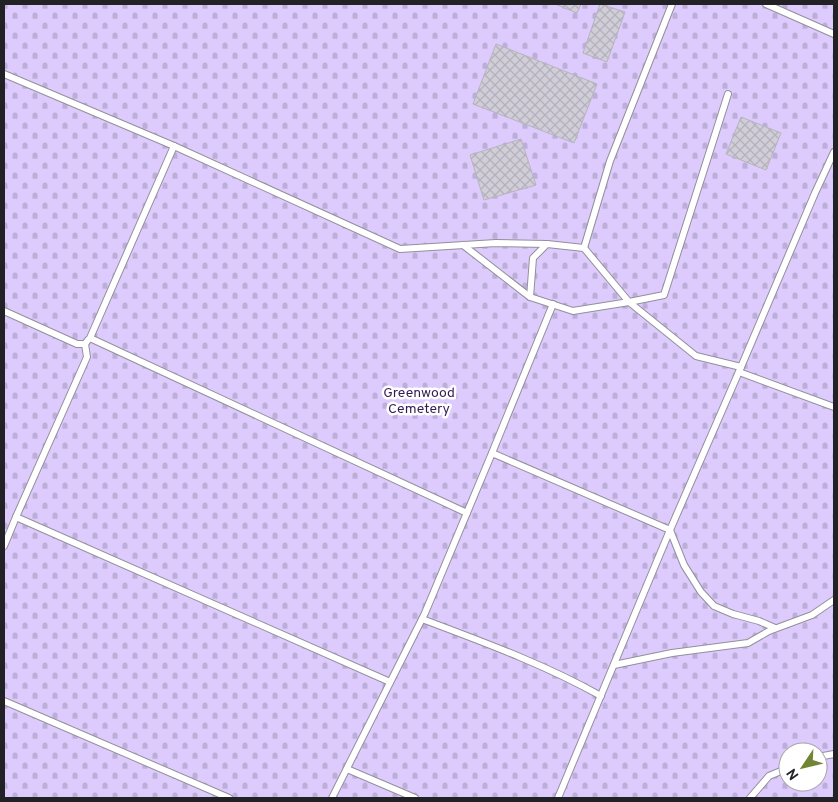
<svg xmlns="http://www.w3.org/2000/svg" width="838" height="802" font-family="Overpass,sans-serif">
<style>
.cemetery{fill:url(#cemetery-stones);fill-rule:evenodd}
.building{fill:url(#building-cross-hatch);stroke:#b7b3be}
.lines{fill:none;stroke-linecap:round;stroke-linejoin:round}
.lane-casing{stroke:#93909a;stroke-width:8}
.lane{stroke:#fff;stroke-width:6}
.labels{text-anchor:middle;dominant-baseline:central;stroke-width:5;stroke-linejoin:round;paint-order:stroke}
.park-label{font-size:14px;fill:#351b54;stroke:#fff}
</style>
<defs>
<pattern id="cemetery-stones" width="16" height="16" patternUnits="userSpaceOnUse" patternTransform="scale(1.25)"><rect width="16" height="16" fill="#dccbfc"/><path d="M2 7V4a2 2 0 0 1 4 0v3zM10 15v-3a2 2 0 0 1 4 0v3z" fill="#bcaed8"/></pattern>
<pattern id="building-cross-hatch" width="8" height="8" patternUnits="userSpaceOnUse" patternTransform="scale(1.25)"><rect width="8" height="8" fill="#d1ced9"/><path d="M0 0l8 8M0 8l8-8" fill="none" stroke="#b3b1ba"/></pattern>
</defs>
<rect width="100%" height="100%" fill="#f1edf8"/>
<!-- cemetery -->
<path class="cemetery" d="M4,4H834V798H4ZM788,752H818V782H788Z"/>
<!-- building -->
<g class="building">
<polygon points="555,4 581,4 577,13"/>
<polygon points="600,4 625,12 607,62 583,53"/>
<polygon points="496,44 597,84 574,143 473,104"/>
<polygon points="741,117 781,133 766,170 726,154"/>
<polygon points="521,139 536,185 484,200 470,155"/>
</g>
<g class="lines">
<defs>
<g id="lane">
<polyline points="766,4 834,34"/>
<polyline points="4,74 174,146 400,249 496,243 547,244"/>
<polyline points="728,94 664,295 629,302 573,311 530,297 533,258 547,244 584,248 629,302 696,356 741,367 815,193 834,152"/>
<polyline points="174,146 90,338 467,513"/>
<polyline points="463,245 530,297"/>
<polyline points="584,248 610,161 672,4"/>
<polyline points="553,304 492,453 670,530 741,367"/>
<polyline points="4,311 77,344 85,344 88,340"/>
<polyline points="739,372 834,407"/>
<polyline points="16,517 87,357 85,344"/>
<polyline points="670,530 684,565 701,592 714,606 733,614 759,621 775,628"/>
<polyline points="4,546 16,517 390,682"/>
<path d="M422,619C483,642 544,664 601,696"/>
<polyline points="614,665 672,653 748,643 769,631 812,615 834,600"/>
<polyline points="4,701 229,798"/>
<polyline points="818,757 834,754"/>
<polyline points="347,769 415,798"/>
<polyline points="332,798 425,613 492,453"/>
<polyline points="558,798 670,530"/>
<polyline points="750,798 769,776 788,768"/>
</g>
</defs>
<!-- lane casing -->
<use href="#lane" class="lane-casing"/>
<!-- lane -->
<use href="#lane" class="lane"/>
</g>
<g class="labels">
<!-- park labels -->
<g class="park-label">
<text x="419" y="393">Greenwood<tspan x="419" dy="16">Cemetery</tspan></text>
</g>
</g>
<!-- border -->
<rect width="838" height="802" fill="none" stroke="#222125" stroke-width="10"/>
<!-- north arrow -->
<g transform="translate(803 767) rotate(235)"><circle r="24" fill="#ffffff" stroke="#a7a6a8"/>
<path d="M0-4L9 19L0 12L-9 19Z" fill="#728535"/>
<text y="-8" font-size="14" font-weight="bold" text-anchor="middle" fill="#222125">N</text>
</g>
</svg>
